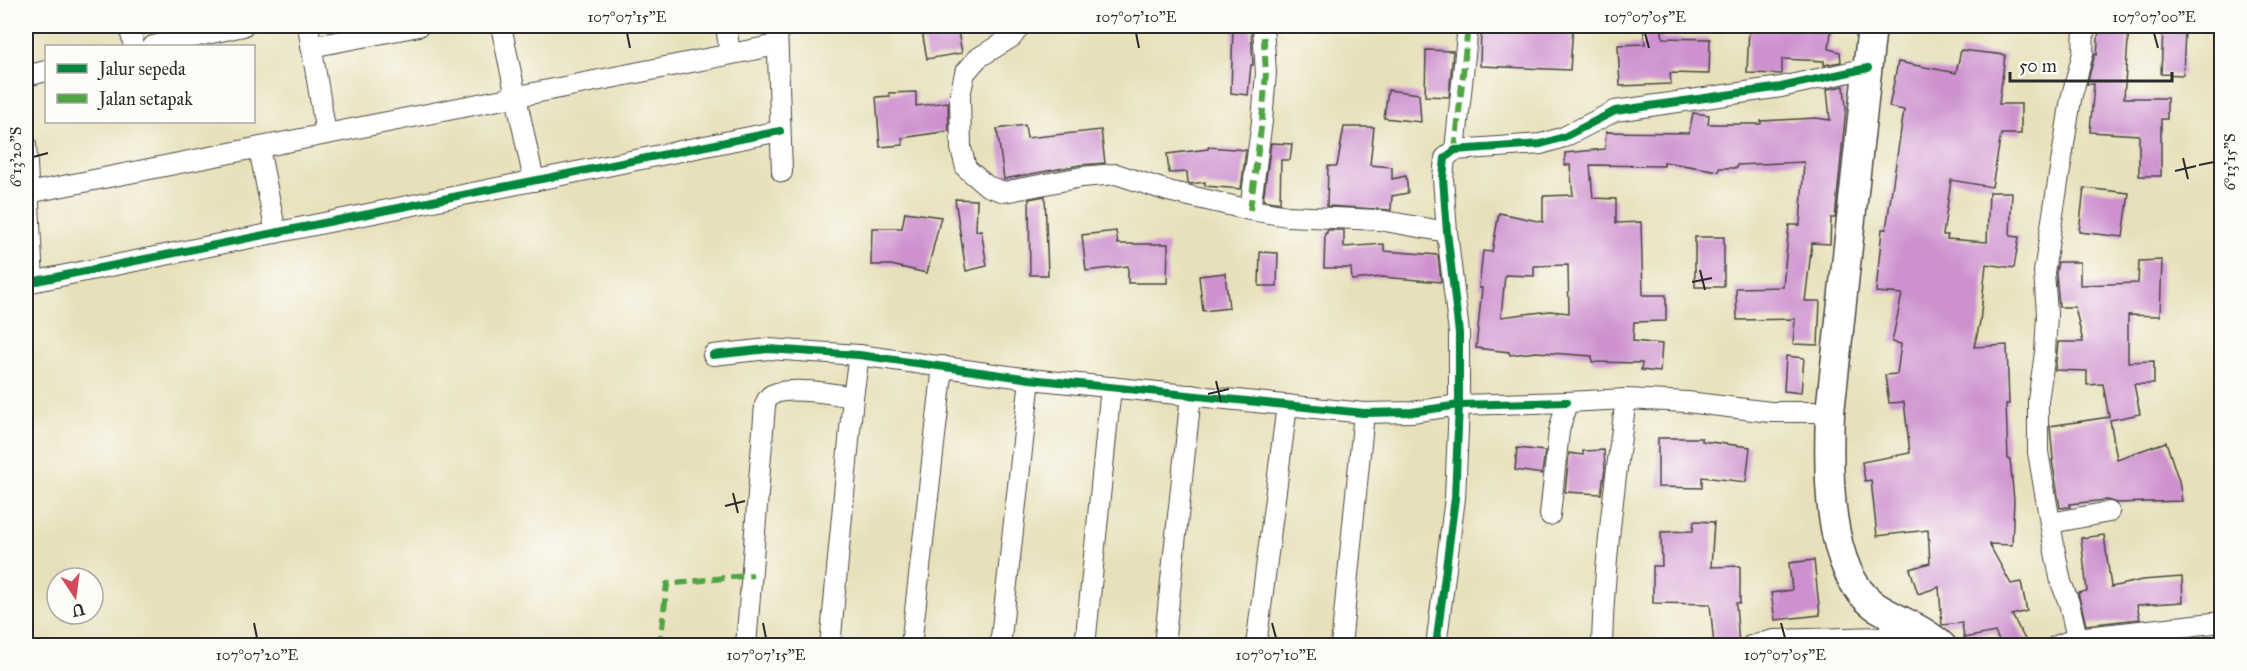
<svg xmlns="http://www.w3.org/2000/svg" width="2247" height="671" font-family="'IM FELL Great Primer',serif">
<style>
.building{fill:#ce91cf;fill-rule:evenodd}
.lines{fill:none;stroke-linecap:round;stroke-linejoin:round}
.street-casing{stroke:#474640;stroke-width:22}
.secondary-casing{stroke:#474640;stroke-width:31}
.street{stroke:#fff;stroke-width:20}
.secondary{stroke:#fff;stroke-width:28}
.quiet{stroke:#51a443;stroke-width:6;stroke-dasharray:12 6;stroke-linecap:butt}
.cycleway-casing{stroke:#fdfcf7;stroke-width:11}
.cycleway{stroke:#00873e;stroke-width:8}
.ticks{fill:none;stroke:#2b2b2b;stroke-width:2}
.neatline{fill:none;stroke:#2b2b2b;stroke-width:2}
.ticks-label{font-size:15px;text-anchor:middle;fill:#2b2b2b}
</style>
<rect width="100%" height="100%" fill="#fdfcf7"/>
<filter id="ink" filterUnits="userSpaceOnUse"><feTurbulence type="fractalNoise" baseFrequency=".0167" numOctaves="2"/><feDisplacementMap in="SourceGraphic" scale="12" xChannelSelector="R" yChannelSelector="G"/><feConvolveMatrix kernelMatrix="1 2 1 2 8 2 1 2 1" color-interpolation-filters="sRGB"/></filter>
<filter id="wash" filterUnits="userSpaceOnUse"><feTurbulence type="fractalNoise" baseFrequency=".008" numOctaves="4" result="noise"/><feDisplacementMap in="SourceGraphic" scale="24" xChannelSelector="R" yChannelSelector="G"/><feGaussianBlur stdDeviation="1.35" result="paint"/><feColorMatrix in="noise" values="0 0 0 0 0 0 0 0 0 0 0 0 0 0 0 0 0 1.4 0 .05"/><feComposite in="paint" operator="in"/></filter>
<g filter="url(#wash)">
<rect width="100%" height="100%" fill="#e7e0ba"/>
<g id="blocks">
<!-- building -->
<g class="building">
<polygon points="921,26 957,26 962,53 927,59"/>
<polygon points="1233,26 1251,26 1253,65 1251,65 1248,95 1231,93"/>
<polygon points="1481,26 1573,26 1570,70 1480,66"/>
<polygon points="1643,26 1661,26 1663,38 1710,39 1709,74 1670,73 1671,84 1620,86 1618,45 1645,44"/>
<polygon points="1749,26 1786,26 1786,29 1831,31 1829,49 1840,52 1841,62 1824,65 1824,61 1782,59 1782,74 1747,73"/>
<polygon points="2099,26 2129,26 2124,98 2167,98 2167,119 2161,119 2161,176 2139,176 2139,135 2090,132 2094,84 2087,84 2095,54 2097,55"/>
<polygon points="2163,29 2185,30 2183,75 2161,74"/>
<polygon points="1426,50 1453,51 1449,97 1425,96"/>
<polygon points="1961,50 2005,55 1999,104 2021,104 2021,134 2001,134 1992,187 1951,180 1943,235 1948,235 1947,239 1987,242 1989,192 2012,192 2010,236 2019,237 2014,268 1986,264 1980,322 1974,347 2007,345 2009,404 2006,404 2008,459 2010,459 2014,500 2012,545 1989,544 2011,584 2021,582 2027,611 2012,615 2028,645 2001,645 1995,632 1964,638 1962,623 1942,625 1939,587 1918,594 1910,569 1930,563 1928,530 1877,536 1871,480 1865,481 1862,462 1910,453 1904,402 1889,403 1885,375 1897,374 1901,344 1892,342 1902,294 1876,292 1882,229 1886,229 1904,110 1889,107 1898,62 1956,73"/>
<path d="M1844,86L1846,108L1835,218H1831L1830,244L1812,243L1805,301H1820L1818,345L1793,344L1795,319L1737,320L1736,288L1783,287L1789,225H1800L1804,162L1737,165V168H1719V171L1664,162V166L1590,165L1593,198L1616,199V223L1641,222L1643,295H1666V321L1634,322L1633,341L1662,344L1660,372L1641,370L1642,363L1592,362V356L1536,352L1510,355L1509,352L1476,348L1482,288H1479L1483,251L1492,252L1499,213L1543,222V196L1573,195L1570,165H1565V153L1605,149L1606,132L1689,133L1693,113L1709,115L1708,124H1761V121L1816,118L1830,120L1827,89ZM1568,265L1569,313L1550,311L1501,317L1505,275L1534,276V266Z"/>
<polygon points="1388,90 1419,94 1421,122 1384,118"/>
<polygon points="916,92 916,106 948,102 949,131 902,138 903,145 880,147 876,97 890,96 889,93"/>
<polygon points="1025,125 1027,138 1101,130 1105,163 1080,165 1004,179 997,129"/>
<polygon points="1344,127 1374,127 1370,165 1392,167 1392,179 1406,176 1408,193 1392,196 1391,210 1327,206 1328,166 1337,166"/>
<polygon points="1271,143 1292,144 1290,160 1281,160 1280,203 1263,200"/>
<polygon points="1208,147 1246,150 1241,189 1205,186 1205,182 1191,184 1188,183 1187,172 1169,173 1167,154 1208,149"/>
<polygon points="2084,188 2129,193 2123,237 2079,232"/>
<polygon points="1045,196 1048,275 1030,275 1029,199"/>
<polygon points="955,199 977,200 976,231 981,230 987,266 966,271"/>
<polygon points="905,212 941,217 927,273 891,265 871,265 872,228 902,228"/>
<polygon points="1327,230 1344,230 1344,247 1384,244 1384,251 1438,255 1441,282 1382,277 1352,280 1351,268 1324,268 1325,233 1327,233"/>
<polygon points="1116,231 1118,244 1168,244 1167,283 1128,283 1128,266 1086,271 1082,235"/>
<rect x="1695" y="237" width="29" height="50"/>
<polygon points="1260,252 1278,253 1277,286 1259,286"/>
<polygon points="2162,260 2160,316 2128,315 2128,362 2154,361 2154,384 2134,384 2140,414 2110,420 2117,459 2166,442 2179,481 2182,501 2116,503 2107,500 2070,504 2070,507 2060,508 2052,460 2053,460 2050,426 2109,417 2103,384 2087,385 2087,371 2055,370 2058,342 2083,342 2075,307 2059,307 2056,273 2058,262 2080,262 2080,285 2138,283 2139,261"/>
<polygon points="1225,273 1229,308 1203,311 1199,276"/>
<polygon points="1786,356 1804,358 1801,393 1784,391"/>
<polygon points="1658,438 1702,438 1702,441 1750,447 1746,482 1702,477 1702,488 1658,487"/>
<polygon points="1517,448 1545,451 1542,474 1515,470"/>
<polygon points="1604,450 1605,469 1601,494 1565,492 1569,453 1583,455 1583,451"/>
<polygon points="1694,521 1714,522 1711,567 1740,566 1740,603 1736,603 1739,645 1714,645 1710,604 1653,603 1653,566 1662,566 1661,532 1693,531"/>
<polygon points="2104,535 2111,587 2142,580 2182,577 2183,602 2137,605 2140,619 2086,625 2078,593 2087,591 2081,538"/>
<polygon points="1814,560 1820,615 1775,620 1771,593 1792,590 1789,563"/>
</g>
</g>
</g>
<g filter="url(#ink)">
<use href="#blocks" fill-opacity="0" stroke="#474640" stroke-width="1.5"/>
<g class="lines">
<defs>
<g id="street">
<polyline points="129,26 134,46"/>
<polyline points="308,26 326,134"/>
<polyline points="501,26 534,181"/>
<polyline points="726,26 730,54"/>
<polyline points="777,26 782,172"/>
<polyline points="1020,26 1012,37 978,58 965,73 960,95 961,148 966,168 987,186 1004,192 1082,177 1116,174 1168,191 1250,210 1288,216 1379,220 1447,232"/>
<polyline points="153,46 243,26"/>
<polyline points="311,47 419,26"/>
<polyline points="26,76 46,71"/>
<polyline points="26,144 33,282"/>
<polyline points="259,148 276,233"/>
<polyline points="1455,150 1468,26"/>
<polyline points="28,193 777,45"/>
<polyline points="1250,210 1262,121 1266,73 1263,26"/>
<polyline points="26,283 780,131"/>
<polyline points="713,355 768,349 859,355 1030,379 1364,413 1412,412 1459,405 1567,402"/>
<polyline points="1550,515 1559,431 1567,402 1626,399"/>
<polyline points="2051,523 2109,512"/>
<polyline points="2077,638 2069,603 2061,582 2055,552 2038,452 2038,401 2045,353 2047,314 2044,272 2071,99 2083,53 2084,26"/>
<path d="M746,646L765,405C766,402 768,398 770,396C784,385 836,394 853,397"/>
<polyline points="830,646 853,397 859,355"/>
<polyline points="911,646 943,366"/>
<polyline points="1000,646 1030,379"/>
<polyline points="1085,646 1111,387"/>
<polyline points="1164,646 1191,395"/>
<polyline points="1256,646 1287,405"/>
<polyline points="1341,646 1364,413"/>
<polyline points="1436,646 1455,498 1459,405 1459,333 1447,232 1443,178 1445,158 1455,150 1541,144 1564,137 1615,111 1781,87 1868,68"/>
<path d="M1602,646C1604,563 1615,481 1626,399L1687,402L1770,412H1830"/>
<polyline points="1751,646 1774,640 1880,637 1895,632 1909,624"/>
<polyline points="2056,646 2077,638 2222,622"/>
</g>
<path id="secondary" d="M1872,26L1830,412C1828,466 1825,571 1875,606C1897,620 1922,628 1942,646"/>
</defs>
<!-- street casing -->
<use href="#street" class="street-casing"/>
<!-- secondary casing -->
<use href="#secondary" class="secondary-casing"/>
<!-- street -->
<use href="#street" class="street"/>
<!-- secondary -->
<use href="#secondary" class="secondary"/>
<!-- quiet -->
<g class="quiet">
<polyline points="1455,150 1468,26"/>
<polyline points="1250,210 1262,121 1266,73 1263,26"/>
<polyline points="660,646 667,584 753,575"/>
</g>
<defs>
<g id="cycleway">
<polyline points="26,283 780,131"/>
<polyline points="713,355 768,349 859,355 1030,379 1364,413 1412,412 1459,405 1567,402"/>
<polyline points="1436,646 1455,498 1459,405 1459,333 1447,232 1443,178 1445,158 1455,150 1541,144 1564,137 1615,111 1781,87 1868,68"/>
</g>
</defs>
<!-- cycleway casing -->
<use href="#cycleway" class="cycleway-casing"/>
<!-- cycleway -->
<use href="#cycleway" class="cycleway"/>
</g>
</g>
<!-- ticks -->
<path class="ticks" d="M627,33L630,48M1136,33L1139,48M1645,33L1649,48M2154,33L2158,48M33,157L48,153M2183,158L2188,179M2199,165L2214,162M2175,171L2196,166M1700,270L1705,290M1692,282L1712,278M1216,381L1221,402M1208,394L1229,389M733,493L738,513M725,506L745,501M254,623L257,638M763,623L766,638M1272,623L1276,638M1781,623L1785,638"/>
<!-- margin -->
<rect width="2247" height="671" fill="none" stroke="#fdfcf7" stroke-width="66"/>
<!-- legend -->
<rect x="45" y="45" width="210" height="78" fill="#fdfcf7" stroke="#a9a8a5" stroke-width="1.5"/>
<rect x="57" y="64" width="30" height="9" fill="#00873e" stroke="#a9a8a5" stroke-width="1.5"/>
<text x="99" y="75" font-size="18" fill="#2b2b2b">Jalur sepeda</text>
<rect x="57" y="94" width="30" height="9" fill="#51a443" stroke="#a9a8a5" stroke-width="1.5"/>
<text x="99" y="105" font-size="18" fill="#2b2b2b">Jalan setapak</text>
<!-- north arrow -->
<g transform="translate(75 596) rotate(167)"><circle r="28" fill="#fdfcf7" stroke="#a9a8a5" stroke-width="1.5"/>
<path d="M0-4.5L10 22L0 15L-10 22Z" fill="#d1495b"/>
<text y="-9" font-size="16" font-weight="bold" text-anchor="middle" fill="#2b2b2b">U</text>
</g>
<!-- scale -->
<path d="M2010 72v9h162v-9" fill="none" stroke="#2b2b2b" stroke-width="3"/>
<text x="2019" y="72" font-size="18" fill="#2b2b2b" stroke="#fdfcf7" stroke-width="4.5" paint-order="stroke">50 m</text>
<rect x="33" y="33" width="2181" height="605" class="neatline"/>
<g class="ticks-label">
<text x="627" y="22">107°07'15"E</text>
<text x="1136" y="22">107°07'10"E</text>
<text x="1645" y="22">107°07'05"E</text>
<text x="2154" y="22">107°07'00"E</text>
<text transform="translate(16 157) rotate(-90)" y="5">6°13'20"S</text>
<text transform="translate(2230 162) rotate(-90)" y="5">6°13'15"S</text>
<text x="257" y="660">107°07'20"E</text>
<text x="766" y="660">107°07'15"E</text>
<text x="1276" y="660">107°07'10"E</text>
<text x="1785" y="660">107°07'05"E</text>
</g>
</svg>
